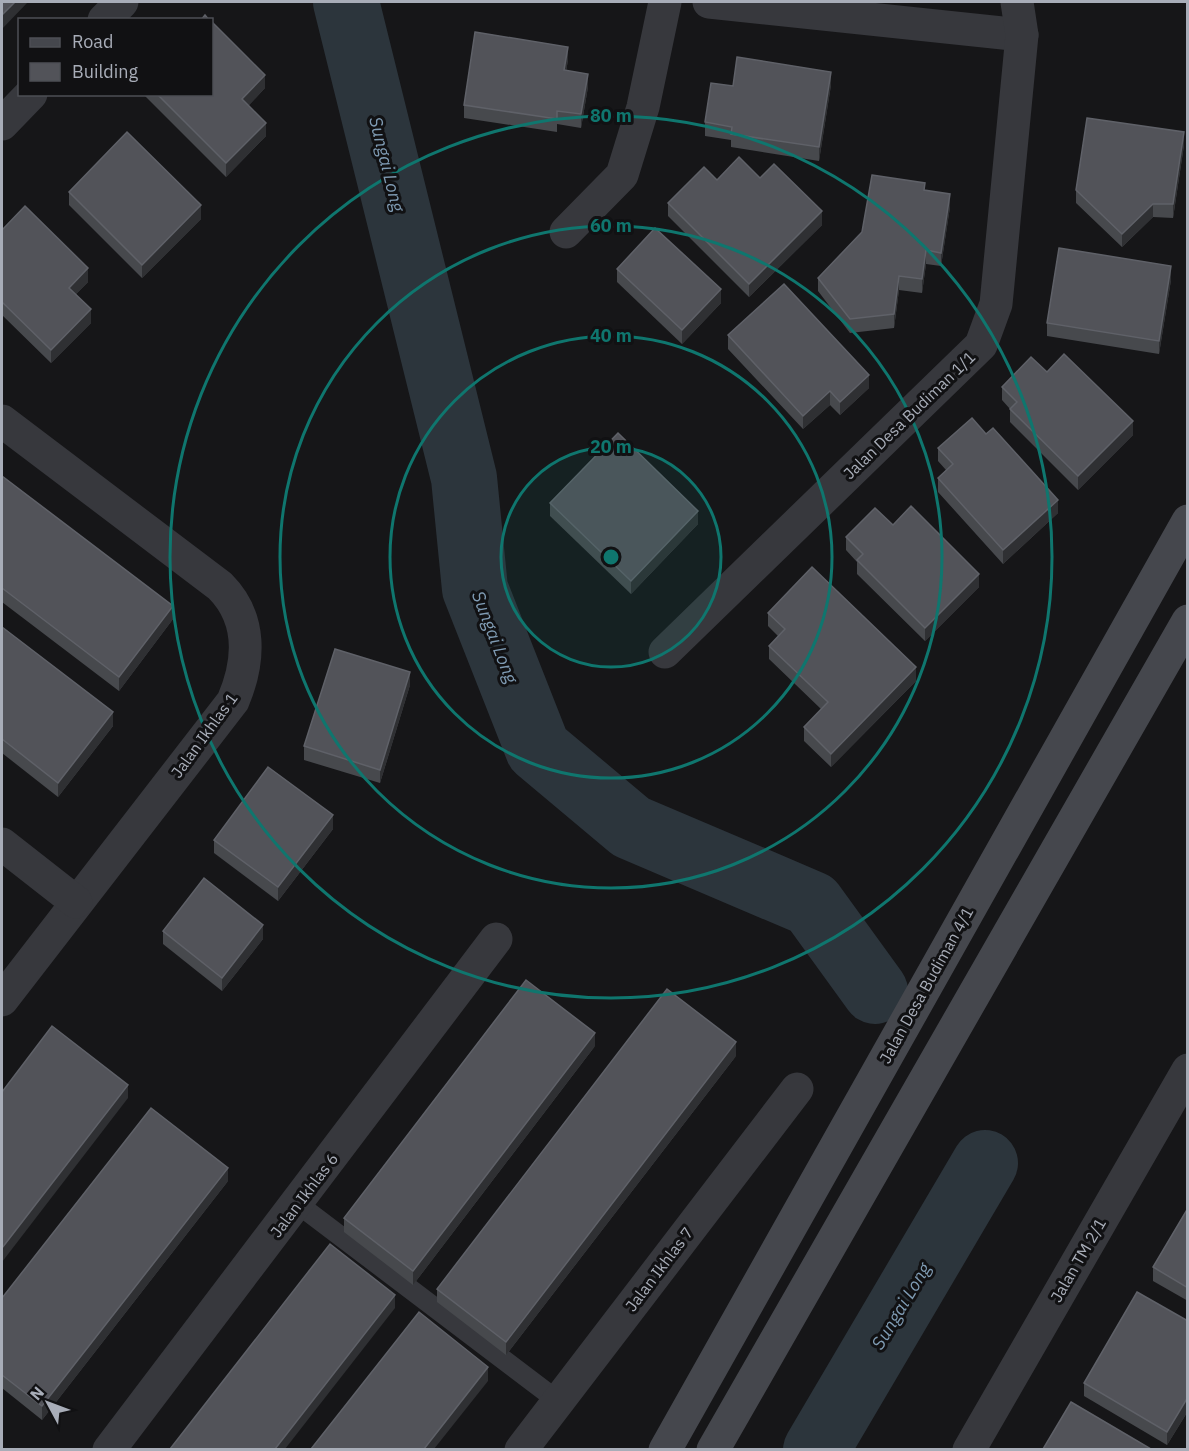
<svg xmlns="http://www.w3.org/2000/svg" width="1189" height="1451" font-family="'IBM Plex Sans',sans-serif">
<style>
.lines{fill:none;stroke-linecap:round;stroke-linejoin:round}
.river{stroke:#2c353c;stroke-width:66}
.lane{stroke:#37383d;stroke-width:20}
.street{stroke:#37383d;stroke-width:33}
.secondary{stroke:#45474d;stroke-width:33}
.wall{fill:#47494d}
.shaded-wall{fill:#2f3033}
.building{fill:#525359;stroke:#5f6168;stroke-width:1.5}
.ring{fill:none;stroke:#0f766e;stroke-width:3}
.labels{text-anchor:middle;dominant-baseline:central;stroke-width:6;stroke-linejoin:round;paint-order:stroke}
.street-label{font-size:16px;fill:#a8adb8;stroke:#111113}
.water-label{font-size:18px;font-style:italic;fill:#7f9bb3;stroke:#111113}
.centre{fill:#0f766e;stroke:#111113;stroke-width:3}
.ring-label{font-size:18px;text-anchor:middle;font-weight:bold;fill:#0f766e;stroke:#111113;stroke-width:6;stroke-linejoin:round;paint-order:stroke}
</style>
<rect width="100%" height="100%" fill="#161618"/>
<g class="lines">
<!-- river -->
<g class="river">
<polyline points="346,2 464,478 475,589 538,749 631,827 812,904 875,991"/>
<polyline points="816,1450 985,1163"/>
</g>
<!-- lane -->
<polyline class="lane" points="298,1204 558,1401"/>
<!-- street -->
<g class="street">
<polyline points="709,2 1022,35"/>
<polyline points="104,20 122,2"/>
<polyline points="2,124 31,94"/>
<polyline points="566,232 622,175 643,107 665,2"/>
<path d="M2,421L220,586C252,618 250,661 233,701L2,1000"/>
<polyline points="665,652 981,345 996,304 1022,35 1017,2"/>
<polyline points="2,844 76,902"/>
<polyline points="109,1450 496,939"/>
<polyline points="521,1450 797,1089"/>
<polyline points="969,1450 1188,1070"/>
</g>
<!-- secondary -->
<g class="secondary">
<polyline points="665,1450 1188,521"/>
<polyline points="713,1450 1188,621"/>
</g>
</g>
<!-- wall -->
<g class="wall">
<polygon points="568,60 566,71 588,87 581,128 557,124 557,132 464,118 464,105"/>
<polygon points="831,85 819,161 731,147 731,140 705,136 705,122 733,86"/>
<polygon points="265,88 248,106 266,136 226,177 143,94 212,94"/>
<polygon points="1184,145 1173,218 1153,217 1122,247 1076,203 1076,190"/>
<polygon points="760,178 822,225 749,297 668,216 668,203 717,180"/>
<polygon points="925,190 950,207 941,266 926,264 922,293 899,290 894,328 850,333 818,291 818,278"/>
<polygon points="69,192 201,219 142,278 69,205"/>
<polygon points="2,230 88,282 76,294 91,323 51,363 2,315"/>
<polygon points="617,269 721,303 682,344 617,282"/>
<polygon points="1171,280 1159,354 1047,336 1047,323"/>
<polygon points="728,335 869,388 840,415 830,405 803,429 728,349"/>
<polygon points="1047,372 1133,435 1078,490 1010,422 1010,409 1002,400 1002,387"/>
<polygon points="986,434 1058,513 1003,564 938,492 938,478 946,470 938,461 938,448"/>
<polygon points="2,476 173,619 119,691 2,602"/>
<polygon points="550,503 698,524 631,594 550,516"/>
<polygon points="893,525 979,587 925,641 857,574 857,562 846,550 846,537"/>
<polygon points="768,613 916,681 831,767 804,741 804,727 821,709 769,659 769,646 778,636 768,626"/>
<polygon points="2,627 113,726 58,797 2,753"/>
<polygon points="410,685 380,783 304,760 304,746"/>
<polygon points="333,829 278,901 214,853 214,840"/>
<polygon points="163,931 263,939 222,991 163,944"/>
<polygon points="595,1046 413,1285 344,1232 344,1218"/>
<polygon points="736,1056 506,1355 437,1302 437,1289"/>
<polygon points="228,1181 42,1420 2,1388 2,1298"/>
<polygon points="1188,1208 1188,1301 1153,1281 1153,1267"/>
<polygon points="1188,1321 1188,1411 1167,1445 1084,1396 1084,1383"/>
</g>
<!-- shaded-wall -->
<g class="shaded-wall">
<polygon points="15,2 28,2 2,29 2,15"/>
<polygon points="568,47 568,60 564,84 564,70"/>
<polygon points="831,72 831,85 819,161 819,147"/>
<polygon points="588,74 588,87 581,128 581,114"/>
<polygon points="265,75 265,88 242,113 242,99"/>
<polygon points="266,123 266,136 226,177 226,163"/>
<polygon points="1184,132 1184,145 1173,218 1173,204"/>
<polygon points="950,194 950,207 941,266 941,253"/>
<polygon points="1153,204 1153,217 1122,247 1122,234"/>
<polygon points="201,205 201,219 142,278 142,265"/>
<polygon points="822,211 822,225 749,297 749,284"/>
<polygon points="926,250 926,264 922,293 922,279"/>
<polygon points="1171,266 1171,280 1159,354 1159,341"/>
<polygon points="88,268 88,282 69,301 69,288"/>
<polygon points="899,276 899,290 894,328 894,314"/>
<polygon points="721,289 721,303 682,344 682,330"/>
<polygon points="91,309 91,323 51,363 51,350"/>
<polygon points="869,375 869,388 840,415 840,402"/>
<polygon points="830,391 830,405 803,429 803,416"/>
<polygon points="1133,421 1133,435 1078,490 1078,476"/>
<polygon points="1058,500 1058,513 1003,564 1003,550"/>
<polygon points="698,511 698,524 631,594 631,581"/>
<polygon points="979,574 979,587 925,641 925,628"/>
<polygon points="173,606 173,619 119,691 119,677"/>
<polygon points="916,667 916,681 831,767 831,754"/>
<polygon points="410,672 410,685 380,783 380,770"/>
<polygon points="113,712 113,726 58,797 58,783"/>
<polygon points="333,815 333,829 278,901 278,887"/>
<polygon points="263,925 263,939 222,991 222,978"/>
<polygon points="595,1033 595,1046 413,1285 413,1271"/>
<polygon points="736,1042 736,1056 506,1355 506,1342"/>
<polygon points="128,1085 128,1098 2,1262 2,1248"/>
<polygon points="228,1168 228,1181 42,1420 42,1406"/>
<polygon points="395,1295 395,1308 285,1449 275,1449"/>
<polygon points="488,1367 488,1381 434,1449 424,1449"/>
<polygon points="1188,1397 1188,1411 1167,1445 1167,1432"/>
</g>
<!-- building -->
<g class="building">
<polygon points="2,2 15,2 2,15"/>
<polygon points="205,15 209,20 201,20"/>
<polygon points="212,22 265,75 242,99 266,123 226,163 157,94 212,94"/>
<polygon points="475,32 568,47 564,70 588,74 581,114 557,111 557,119 464,105"/>
<polygon points="737,57 831,72 819,147 731,134 732,127 705,122 711,83 733,86"/>
<polygon points="1087,118 1184,132 1173,204 1153,204 1122,234 1076,190"/>
<polygon points="127,132 201,205 142,265 69,192"/>
<polygon points="739,157 760,178 774,164 822,211 749,284 668,203 704,167 717,180"/>
<polygon points="872,175 925,183 924,190 950,194 941,253 926,250 922,279 899,276 894,314 850,319 818,278 862,232"/>
<polygon points="25,206 88,268 69,288 91,309 51,350 2,302 2,230"/>
<polygon points="655,228 721,289 682,330 617,269"/>
<polygon points="1059,248 1171,266 1159,341 1047,323"/>
<polygon points="784,284 869,375 840,402 830,391 803,416 728,335"/>
<polygon points="1064,354 1133,421 1078,476 1010,409 1017,402 1002,387 1031,357 1047,372"/>
<polygon points="972,418 986,434 993,428 1058,500 1003,550 938,478 953,464 938,448"/>
<polygon points="618,433 698,511 631,581 550,503"/>
<polygon points="2,476 173,606 119,677 2,588"/>
<polygon points="911,506 979,574 925,628 857,560 863,554 846,537 875,508 893,525"/>
<polygon points="812,567 916,667 831,754 804,727 828,702 769,646 785,629 768,613"/>
<polygon points="2,627 113,712 58,783 2,739"/>
<polygon points="335,649 410,672 380,770 304,746"/>
<polygon points="268,767 333,815 278,887 214,840"/>
<polygon points="204,878 263,925 222,978 163,931"/>
<polygon points="526,980 595,1033 413,1271 344,1218"/>
<polygon points="667,989 736,1042 506,1342 437,1289"/>
<polygon points="52,1026 128,1085 2,1248 2,1092"/>
<polygon points="151,1108 228,1168 42,1406 2,1375 2,1298"/>
<polygon points="1188,1208 1188,1288 1153,1267"/>
<polygon points="330,1244 395,1295 275,1449 170,1449"/>
<polygon points="1137,1292 1188,1321 1188,1397 1167,1432 1084,1383"/>
<polygon points="419,1312 488,1367 424,1449 311,1449"/>
<polygon points="1071,1402 1151,1449 1043,1449"/>
</g>
<!-- distance rings -->
<circle cx="611" cy="557" r="110" fill="#0f766e" fill-opacity=".12"/>
<g class="ring">
<circle cx="611" cy="557" r="110"/>
<circle cx="611" cy="557" r="221"/>
<circle cx="611" cy="557" r="331"/>
<circle cx="611" cy="557" r="441"/>
</g>
<g class="labels">
<!-- street labels -->
<g class="street-label">
<text transform="translate(909 415) rotate(-44)">Jalan Desa Budiman 1/1</text>
<text transform="translate(204 735) rotate(-54)">Jalan Ikhlas 1</text>
<text transform="translate(926 985) rotate(-61)">Jalan Desa Budiman 4/1</text>
<text transform="translate(304 1195) rotate(-53)">Jalan Ikhlas 6</text>
<text transform="translate(1078 1260) rotate(-60)">Jalan TM 2/1</text>
<text transform="translate(659 1269) rotate(-53)">Jalan Ikhlas 7</text>
</g>
<!-- water labels -->
<g class="water-label">
<text transform="translate(387 164) rotate(76)">Sungai Long</text>
<text transform="translate(495 637) rotate(69)">Sungai Long</text>
<text transform="translate(901 1306) rotate(-59)">Sungai Long</text>
</g>
</g>
<circle cx="611" cy="557" r="9" class="centre"/>
<g class="ring-label">
<text x="611" y="122">80 m</text>
<text x="611" y="232">60 m</text>
<text x="611" y="342">40 m</text>
<text x="611" y="453">20 m</text>
</g>
<!-- border -->
<rect width="1189" height="1451" fill="none" stroke="#a8adb8" stroke-width="6"/>
<!-- legend -->
<rect x="18" y="18" width="195" height="78" fill="#111113" stroke="#4d4f55" stroke-width="1.5"/>
<rect x="30" y="38" width="30" height="9" fill="#45474d" stroke="#4d4f55" stroke-width="1.5"/>
<text x="72" y="48" font-size="18" fill="#a8adb8">Road</text>
<rect x="30" y="63" width="30" height="18" fill="#525359" stroke="#4d4f55" stroke-width="1.5"/>
<text x="72" y="78" font-size="18" fill="#a8adb8">Building</text>
<!-- north arrow -->
<g transform="translate(48 1403) rotate(311)" stroke="#111113" stroke-width="4.5" paint-order="stroke">
<path d="M0-4.5L10 22L0 15L-10 22Z" fill="#a8adb8"/>
<text y="-9" font-size="16" font-weight="bold" text-anchor="middle" fill="#a8adb8">N</text>
</g>
</svg>
